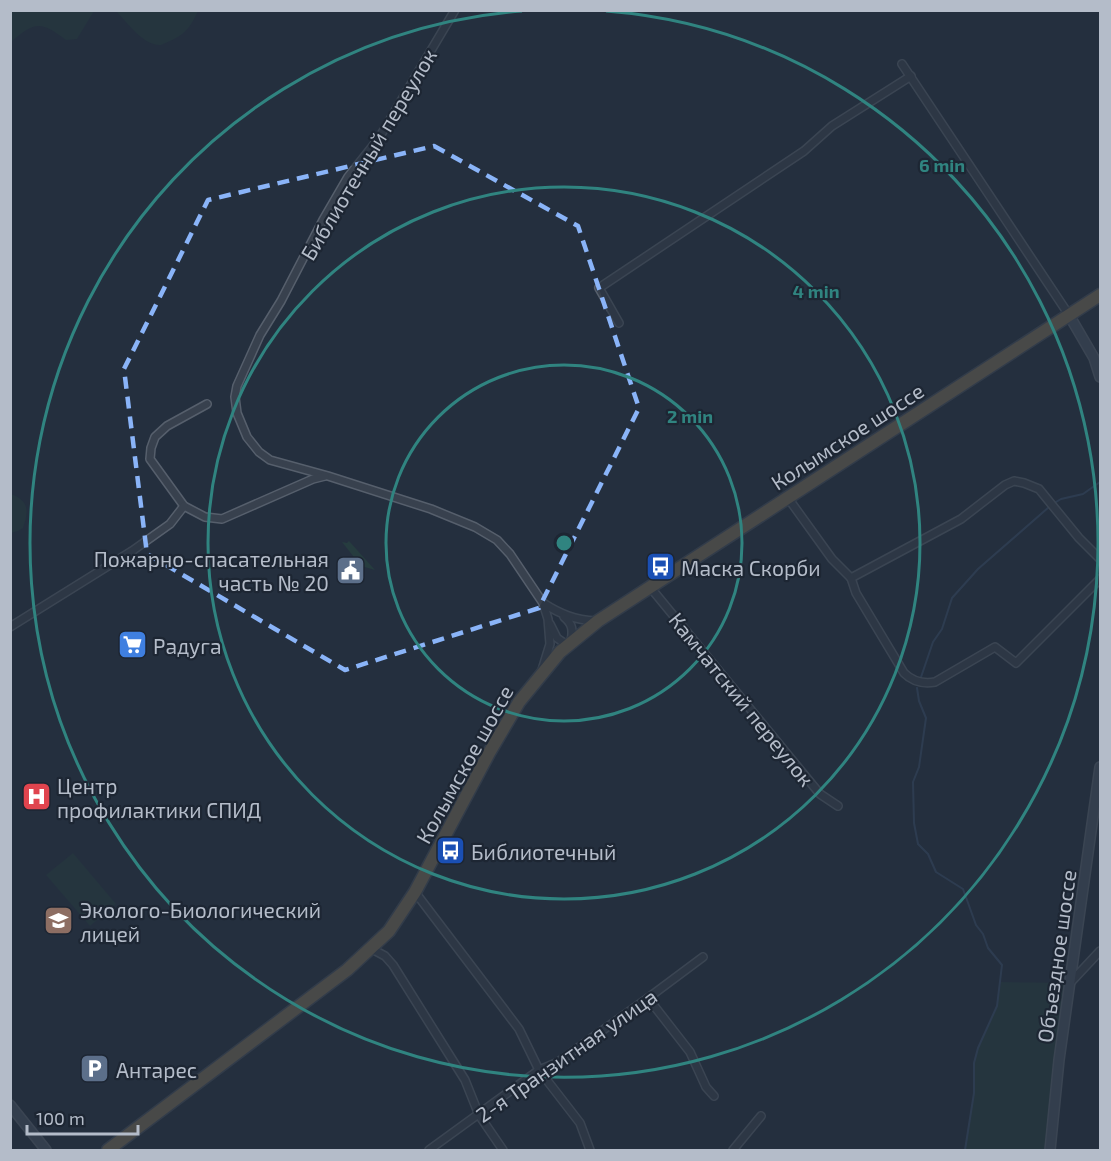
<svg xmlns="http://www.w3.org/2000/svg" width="1111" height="1161" font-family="'Exo 2',sans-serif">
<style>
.green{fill:#263c3f}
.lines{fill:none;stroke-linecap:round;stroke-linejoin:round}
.stream{stroke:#394c67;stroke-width:2}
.street-casing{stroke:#565f6c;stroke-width:10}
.secondary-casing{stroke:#565f6c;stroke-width:12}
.highway-casing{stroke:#434c59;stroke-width:15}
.street{stroke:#38414e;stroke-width:7}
.secondary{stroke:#465061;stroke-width:9}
.highway{stroke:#746855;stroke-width:12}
.marked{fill:none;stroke:#8ab4f8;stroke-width:4.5;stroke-dasharray:12 8;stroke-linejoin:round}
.ring{fill:none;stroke:#308480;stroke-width:3}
.labels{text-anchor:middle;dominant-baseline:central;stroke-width:4.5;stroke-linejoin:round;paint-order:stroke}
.street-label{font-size:21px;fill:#b4bcc9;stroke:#1d2633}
.poi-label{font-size:21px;fill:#b4bcc9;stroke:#1d2633;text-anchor:start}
.centre{fill:#308480;stroke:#1d2633;stroke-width:3}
.ring-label{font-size:18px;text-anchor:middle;font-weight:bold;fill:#308480;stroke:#1d2633;stroke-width:4.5;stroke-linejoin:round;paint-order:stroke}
</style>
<rect width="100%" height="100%" fill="#242f3e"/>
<!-- green -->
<g class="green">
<path d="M11,10H94V11L77,39L66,40C41,21 35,21 11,42Z"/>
<path d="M116,11H198C191,26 186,34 170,41C167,42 164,44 161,45C143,46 127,22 116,11Z"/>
<path d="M11,494C29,501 29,510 23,528L18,531L11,533Z"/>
<polygon points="349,541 375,570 361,566 342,542 347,543"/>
<polygon points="73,853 116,904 90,926 46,875"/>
<polygon points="1001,982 1070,983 1050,1150 965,1150 974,1093 974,1063 978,1048 997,1007"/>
</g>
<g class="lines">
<!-- stream -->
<g class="stream">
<polyline points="1056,502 1061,499 1083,494 1100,482"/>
<polyline points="920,680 933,642 942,629 952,598 978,569 1049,507"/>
<polyline points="917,688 919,701 926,718 919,767 913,782 914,823 918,844 928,854 936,872 963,889 976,925 983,934 988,948 1002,965 997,1006 978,1048 974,1063 974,1093 965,1150"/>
</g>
<defs>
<g id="street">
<polyline points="455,10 379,138 348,177 323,220 281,301 260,335 237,386 235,397 237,413 247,437 259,452 270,460 328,476 431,509 475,527 497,540 510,554 543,603 548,619 550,644 542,670"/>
<polyline points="902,64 1069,315"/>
<polyline points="619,323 599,288 804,151 832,126 911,76"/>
<polyline points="207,404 167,426 155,437 151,448 150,459 184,506 205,517 222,519 313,479 325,476"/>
<polyline points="788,498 832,559 851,578 961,519 1005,485 1014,481 1024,483 1039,489 1079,538 1100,559"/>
<path d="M851,578L856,593L904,673C913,682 923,684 935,682L995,647L1016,663L1100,579"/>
<polyline points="650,587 820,794 838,806"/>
<path d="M543,603C560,614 575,620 596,621"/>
<path d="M564,617C573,624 573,631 571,641"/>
<polyline points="550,624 557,638 567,645"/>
<polyline points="10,627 132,551 170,524 184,506"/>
<polyline points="415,892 519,1029 539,1070 580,1123 590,1150"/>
<polyline points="372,949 385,956 393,965 465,1080 479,1115 503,1150"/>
<polyline points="1070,983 1100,951"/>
<polyline points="648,998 690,1052 706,1087 714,1096"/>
<polyline points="429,1150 539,1070 558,1062 648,998 703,957"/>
<polyline points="733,1150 761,1116"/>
</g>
<g id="secondary">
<polyline points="1069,315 1094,358 1100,377"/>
<polyline points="10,1105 46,1150"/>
<polyline points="1050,1150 1059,1060 1100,767"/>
</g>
<polyline id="highway" points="108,1150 347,970 389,931 415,892 489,753 519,702 560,652 598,621 1100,295"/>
</defs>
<!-- street casing -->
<use href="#street" class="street-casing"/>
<!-- secondary casing -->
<use href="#secondary" class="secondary-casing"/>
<!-- highway casing -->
<use href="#highway" class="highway-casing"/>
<!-- street -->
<use href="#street" class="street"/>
<!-- secondary -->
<use href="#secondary" class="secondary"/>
<!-- highway -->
<use href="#highway" class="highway"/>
</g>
<!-- marked area -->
<path d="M0 0H1111V1161H0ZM434,146L578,226L639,408L539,608L345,670L147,554L124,369L208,200Z" fill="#242f3e" fill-opacity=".55" fill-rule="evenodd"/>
<path class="marked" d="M434,146L578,226L639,408L539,608L345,670L147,554L124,369L208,200Z"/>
<!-- distance rings -->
<g class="ring">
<circle cx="564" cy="543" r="178"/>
<circle cx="564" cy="543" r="356"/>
<path d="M606 11A534 534 0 1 1 522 11"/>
</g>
<!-- icons -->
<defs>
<symbol id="bus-square" viewBox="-11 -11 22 22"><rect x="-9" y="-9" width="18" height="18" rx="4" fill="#1a4fb4" stroke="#1d2633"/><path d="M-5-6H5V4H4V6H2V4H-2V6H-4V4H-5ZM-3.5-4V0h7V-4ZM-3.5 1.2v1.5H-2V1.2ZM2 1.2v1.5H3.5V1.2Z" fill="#fff"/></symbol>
<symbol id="civic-square" viewBox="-11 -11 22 22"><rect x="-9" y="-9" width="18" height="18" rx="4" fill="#5c6f8a" stroke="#1d2633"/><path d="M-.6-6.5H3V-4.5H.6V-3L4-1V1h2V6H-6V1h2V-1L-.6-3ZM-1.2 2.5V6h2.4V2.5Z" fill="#fff"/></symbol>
<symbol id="supermarket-square" viewBox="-11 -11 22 22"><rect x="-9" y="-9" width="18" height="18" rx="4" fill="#3f7fe0" stroke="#1d2633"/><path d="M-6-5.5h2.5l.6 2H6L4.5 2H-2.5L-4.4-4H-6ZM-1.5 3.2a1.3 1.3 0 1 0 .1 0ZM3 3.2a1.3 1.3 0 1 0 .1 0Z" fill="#fff"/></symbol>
<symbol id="hospital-square" viewBox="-11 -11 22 22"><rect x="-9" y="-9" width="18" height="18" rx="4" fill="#e0444e" stroke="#1d2633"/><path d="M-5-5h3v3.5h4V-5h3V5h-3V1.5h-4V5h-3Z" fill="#fff"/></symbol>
<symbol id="school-square" viewBox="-11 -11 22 22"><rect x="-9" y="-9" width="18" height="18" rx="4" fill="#8d6e63" stroke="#1d2633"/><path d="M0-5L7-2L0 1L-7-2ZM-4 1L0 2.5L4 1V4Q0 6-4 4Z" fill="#fff"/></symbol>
<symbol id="parking-square" viewBox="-11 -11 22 22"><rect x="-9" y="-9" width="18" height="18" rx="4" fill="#5c6f8a" stroke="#1d2633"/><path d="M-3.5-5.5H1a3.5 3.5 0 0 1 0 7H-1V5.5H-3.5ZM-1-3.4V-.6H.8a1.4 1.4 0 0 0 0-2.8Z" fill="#fff"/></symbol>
</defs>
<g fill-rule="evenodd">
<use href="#bus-square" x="644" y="550" width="33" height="33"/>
<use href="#civic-square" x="334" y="554" width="33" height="33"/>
<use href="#supermarket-square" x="116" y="628" width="33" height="33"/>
<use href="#hospital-square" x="20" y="780" width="33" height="33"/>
<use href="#bus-square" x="434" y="834" width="33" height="33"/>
<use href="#school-square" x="42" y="904" width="33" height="33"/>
<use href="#parking-square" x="78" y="1052" width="33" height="33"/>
</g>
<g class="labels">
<!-- street labels -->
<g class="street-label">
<text transform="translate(368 154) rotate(-59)">Библиотечный переулок</text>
<text transform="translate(847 436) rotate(-33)">Колымское шоссе</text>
<text transform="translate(742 699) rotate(51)">Камчатский переулок</text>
<text transform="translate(464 764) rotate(-61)">Колымское шоссе</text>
<text transform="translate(1056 956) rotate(-82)">Объездное шоссе</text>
<text transform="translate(566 1055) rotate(-35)">2-я Транзитная улица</text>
</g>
<!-- poi labels -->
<g class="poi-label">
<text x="329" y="558" text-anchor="end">Пожарно-спасательная<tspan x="329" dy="24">часть № 20</tspan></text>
<text x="681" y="567">Маска Скорби</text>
<text x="153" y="645">Радуга</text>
<text x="57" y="785">Центр<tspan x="57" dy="24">профилактики СПИД</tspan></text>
<text x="471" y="851">Библиотечный</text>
<text x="80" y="909">Эколого-Биологический<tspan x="80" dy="24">лицей</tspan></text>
<text x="116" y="1069">Антарес</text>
</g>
</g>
<circle cx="564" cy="543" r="9" class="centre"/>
<g class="ring-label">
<text x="942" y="172">6 min</text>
<text x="816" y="298">4 min</text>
<text x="690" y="423">2 min</text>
</g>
<!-- border -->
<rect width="1111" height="1161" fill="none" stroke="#b4bcc9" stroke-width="24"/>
<!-- scale -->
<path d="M27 1125v9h111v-9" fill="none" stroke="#b4bcc9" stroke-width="3"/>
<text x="36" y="1125" font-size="18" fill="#b4bcc9" stroke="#1d2633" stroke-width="4.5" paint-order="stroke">100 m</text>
</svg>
